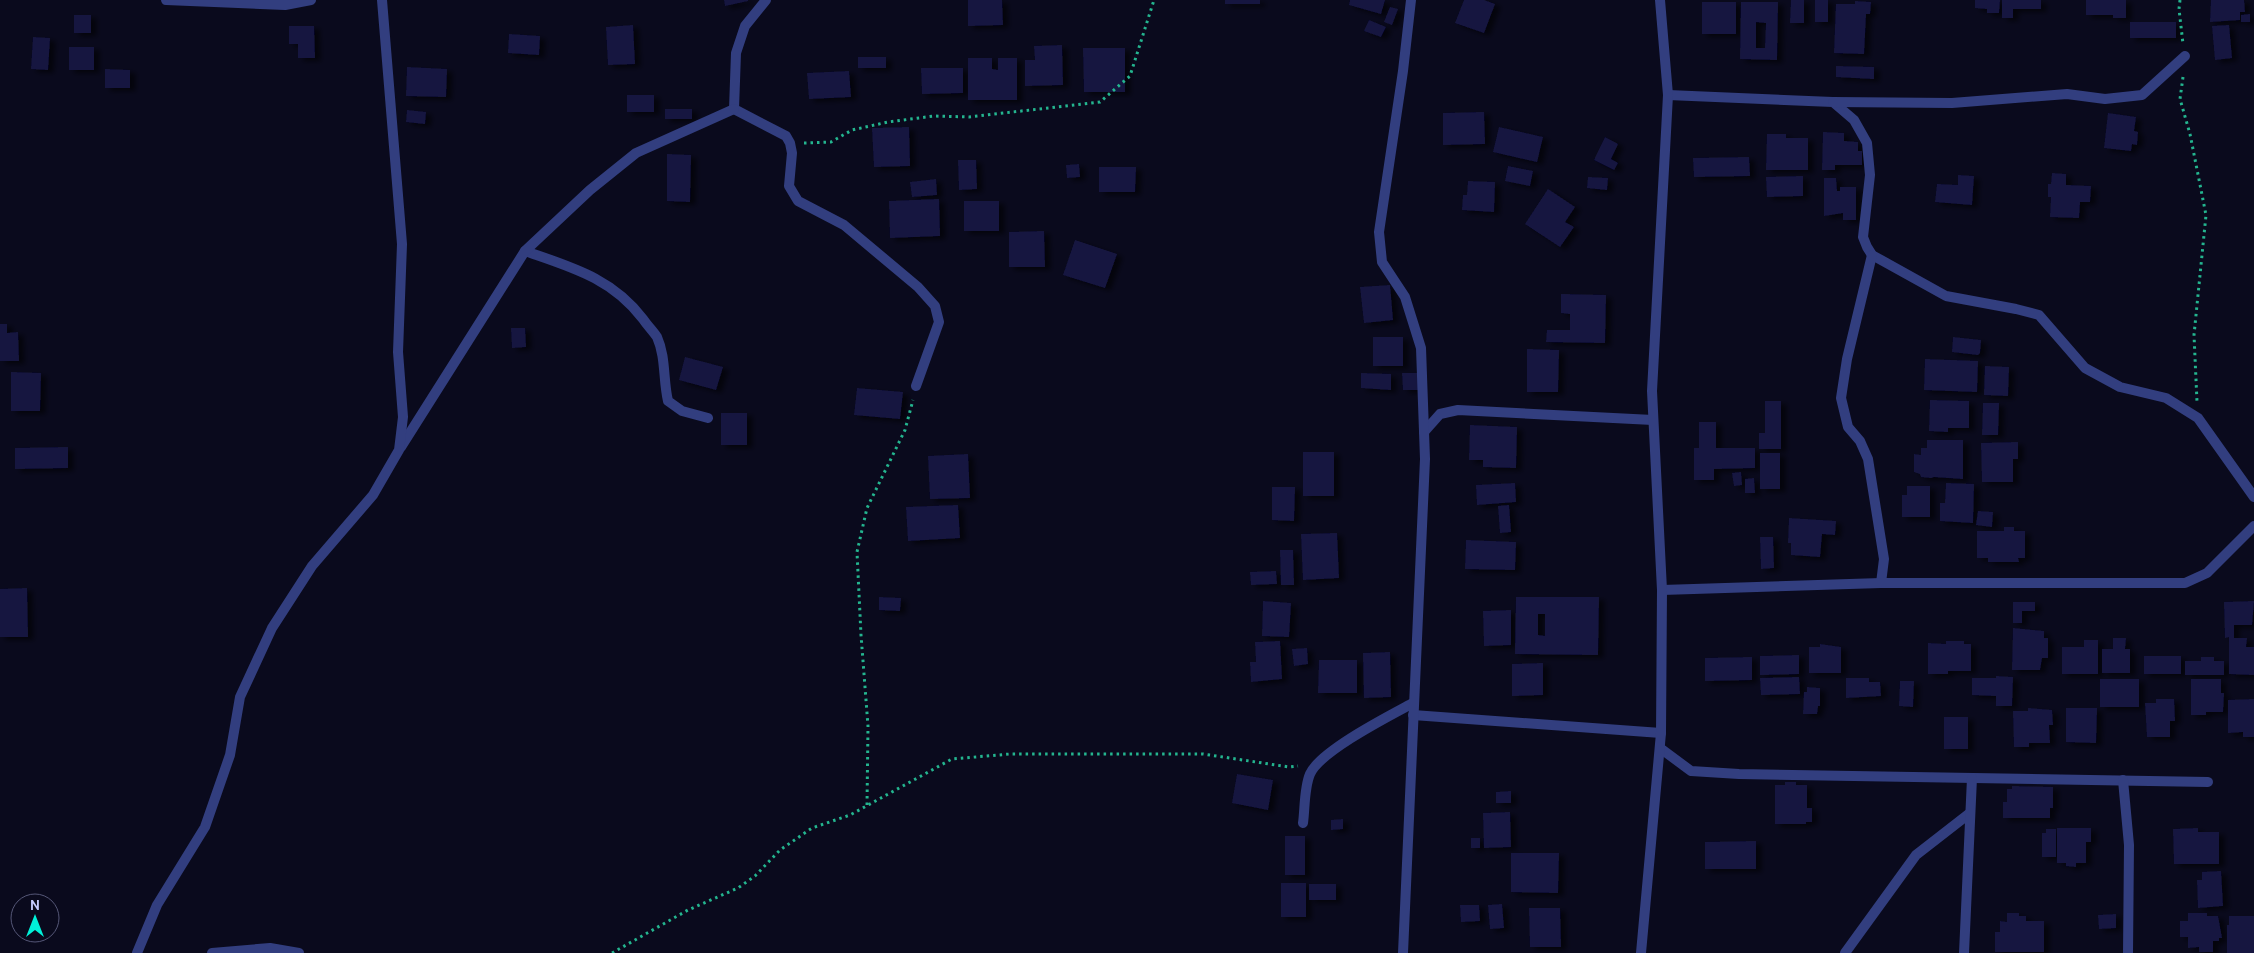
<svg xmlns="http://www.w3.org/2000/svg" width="2254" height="953" font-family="Cabin,sans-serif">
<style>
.building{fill:#15153f;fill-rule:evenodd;filter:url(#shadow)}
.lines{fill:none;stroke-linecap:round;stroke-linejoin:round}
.path{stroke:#24b58f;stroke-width:3;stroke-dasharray:2.5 4;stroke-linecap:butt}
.street{stroke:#323e7f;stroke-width:10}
</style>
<defs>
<filter id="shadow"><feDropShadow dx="5.5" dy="3" stdDeviation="2.5" flood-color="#0009"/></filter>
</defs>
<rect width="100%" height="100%" fill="#0a0a1d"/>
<!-- building -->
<g class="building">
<polygon points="724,0 748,0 748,1 725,6"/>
<polygon points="968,0 1002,0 1003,25 968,26"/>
<rect x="1225" y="0" width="35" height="4"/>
<polygon points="1350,0 1385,0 1381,14 1349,5"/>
<polygon points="1464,0 1484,0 1495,4 1484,33 1455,23"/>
<polygon points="1791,0 1804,0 1804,23 1790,23"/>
<rect x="1815" y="0" width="13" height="22"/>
<polygon points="1975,0 2000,0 1999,13 1987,13 1987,9 1975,8"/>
<polygon points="2002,0 2041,0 2041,9 2013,9 2013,18 2002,18"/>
<polygon points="2086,0 2126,0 2126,18 2113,18 2113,15 2086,15"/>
<polygon points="2211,0 2244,0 2245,12 2240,12 2240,20 2210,22"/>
<polygon points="1855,1 1871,2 1870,14 1866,14 1864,54 1834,53 1836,4 1855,4"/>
<rect x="1702" y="2" width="34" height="32"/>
<path d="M1741,2H1778L1777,60L1740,59ZM1756,22L1766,23L1765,48H1756Z"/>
<polygon points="1390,7 1398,9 1392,25 1384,22"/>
<polygon points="2250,14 2250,22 2241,22 2241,15"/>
<rect x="74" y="15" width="17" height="18"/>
<polygon points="1369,20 1386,27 1381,37 1364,31"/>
<rect x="2130" y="22" width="46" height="16"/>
<polygon points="633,25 635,64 608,65 606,27"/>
<polygon points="2229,25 2232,58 2215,60 2212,26"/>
<polygon points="289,26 314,26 315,58 298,58 298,44 289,44"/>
<polygon points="509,34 540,36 539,55 508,53"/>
<polygon points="33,37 50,38 48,70 31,69"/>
<polygon points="1062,45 1063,85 1025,86 1025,60 1035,60 1034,46"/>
<rect x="69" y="47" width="25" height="23"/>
<polygon points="1083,48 1125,48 1125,92 1084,92"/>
<rect x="858" y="57" width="28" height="11"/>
<polygon points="968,58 992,58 992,69 998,70 998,58 1017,58 1017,100 968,100"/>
<polygon points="1836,66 1874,67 1874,79 1836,77"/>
<polygon points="407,67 447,69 446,97 406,96"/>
<polygon points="921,68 963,68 963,93 922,94"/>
<polygon points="105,69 130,70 130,88 105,88"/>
<polygon points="849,71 851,97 809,99 807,73"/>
<rect x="627" y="95" width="27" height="17"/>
<rect x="665" y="109" width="27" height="10"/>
<polygon points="407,110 426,112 425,124 406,122"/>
<polygon points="1484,112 1485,144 1443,145 1443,113"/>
<polygon points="2108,113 2136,117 2134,131 2138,132 2137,145 2132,144 2131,151 2104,148"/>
<polygon points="909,127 910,166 874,167 872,128"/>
<polygon points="1499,127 1543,137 1537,162 1493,152"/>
<polygon points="1823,132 1844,133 1844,141 1858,142 1858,151 1862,151 1862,165 1835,165 1835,170 1822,170"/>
<polygon points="1767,134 1786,134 1786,138 1808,138 1808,170 1766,170"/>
<polygon points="1605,137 1618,144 1611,159 1618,163 1614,170 1594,160"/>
<polygon points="667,154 691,155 690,202 667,201"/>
<polygon points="1749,157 1750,176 1694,177 1693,158"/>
<polygon points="958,160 976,160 977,189 959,190"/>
<polygon points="1079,164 1080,177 1067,178 1066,165"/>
<polygon points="1508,166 1533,171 1530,186 1505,181"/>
<polygon points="1099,167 1136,167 1135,192 1099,192"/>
<polygon points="2052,173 2066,174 2066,185 2091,186 2090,202 2080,202 2079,218 2050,217 2051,197 2048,197 2048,184 2051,184"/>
<polygon points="1958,175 1974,176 1972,205 1935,202 1937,184 1958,185"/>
<polygon points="1803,176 1803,196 1767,197 1766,177"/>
<polygon points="1588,177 1608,178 1607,190 1587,188"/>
<polygon points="1824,178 1836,178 1837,191 1840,191 1840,187 1856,187 1856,220 1843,220 1843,213 1824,216"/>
<polygon points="936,179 937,195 912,197 910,182"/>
<polygon points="1468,181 1495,182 1494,212 1462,210 1463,195 1467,195"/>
<polygon points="1548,189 1575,207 1565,222 1574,227 1560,247 1525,224"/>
<polygon points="939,199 940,236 890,238 889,201"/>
<rect x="964" y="201" width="35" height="30"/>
<polygon points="1044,231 1045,267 1009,267 1009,232"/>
<polygon points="1075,240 1117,254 1105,288 1063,275"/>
<polygon points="1390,285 1393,320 1364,323 1360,287"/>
<polygon points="1561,294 1606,295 1605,343 1546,342 1547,330 1570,330 1570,314 1561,313"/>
<polygon points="0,324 7,324 7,333 18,332 19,361 0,361"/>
<polygon points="511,328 525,328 526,347 512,348"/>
<rect x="1373" y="337" width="30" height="29"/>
<polygon points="1953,337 1981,340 1980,353 1978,355 1952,352"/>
<polygon points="1527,349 1559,350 1558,392 1527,392"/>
<polygon points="685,357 723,367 716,390 679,380"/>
<polygon points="1925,359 1978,361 1977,392 1924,390"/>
<polygon points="1985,366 2009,367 2008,396 1984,395"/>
<polygon points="11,372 41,373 40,411 11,411"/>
<polygon points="1361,373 1391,374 1391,390 1361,388"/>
<polygon points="1402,373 1419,373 1420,390 1403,390"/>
<polygon points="857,388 903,392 900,419 854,415"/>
<polygon points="1930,400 1969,401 1969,428 1948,428 1948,432 1929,431"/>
<polygon points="1765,401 1781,401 1781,449 1759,449 1759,433 1765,433"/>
<polygon points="1983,403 1999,403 1998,435 1982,435"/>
<rect x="721" y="413" width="26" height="32"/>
<polygon points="1699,422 1716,422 1716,448 1755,448 1755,468 1714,469 1714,480 1694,480 1694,448 1699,448"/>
<polygon points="1470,425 1517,427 1516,468 1483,467 1483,460 1469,460"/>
<polygon points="1927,440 1963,440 1963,479 1934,477 1931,478 1921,477 1920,474 1914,472 1914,454 1921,455 1921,448 1927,448"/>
<polygon points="2018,442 2018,459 2013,459 2013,482 1982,482 1981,443"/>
<polygon points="68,447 68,468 15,469 15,448"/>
<rect x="1303" y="452" width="31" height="44"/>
<rect x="1760" y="453" width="20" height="36"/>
<polygon points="968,454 970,498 930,499 928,456"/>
<polygon points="1741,472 1742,485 1734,486 1732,473"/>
<polygon points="1754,478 1755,493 1745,493 1745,479"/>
<polygon points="1515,483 1516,502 1477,505 1476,485"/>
<polygon points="1946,483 1974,484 1973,523 1940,521 1940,503 1945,503"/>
<polygon points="1907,486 1930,486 1930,517 1902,517 1902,495 1907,495"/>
<polygon points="1272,487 1295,487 1294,521 1272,520"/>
<polygon points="958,505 960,538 908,541 906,507"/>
<polygon points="1509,505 1511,532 1500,533 1498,506"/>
<polygon points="1978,511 1993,512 1992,527 1976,525"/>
<polygon points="1789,518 1836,521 1835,535 1822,534 1820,557 1791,555 1791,543 1788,543"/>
<polygon points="2004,527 2014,527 2014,531 2025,531 2025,558 2018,558 2019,562 1988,562 1988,558 1977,558 1977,531 2004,531"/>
<polygon points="1337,533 1339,578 1303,580 1301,534"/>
<polygon points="1760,537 1773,537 1774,568 1761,569"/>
<polygon points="1466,540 1516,542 1515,570 1465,569"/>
<polygon points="1280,550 1293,550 1294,585 1281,585"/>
<polygon points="1276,571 1277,584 1251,585 1250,572"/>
<polygon points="27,588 28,637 0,637 0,589"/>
<polygon points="879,597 901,598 900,611 879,610"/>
<path d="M1516,597H1599L1598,655L1515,654ZM1538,614H1545V636L1538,635Z"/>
<polygon points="1263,601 1291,603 1289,637 1262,636"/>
<polygon points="2254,601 2252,625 2234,625 2234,638 2247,638 2246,647 2254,647 2254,675 2229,674 2229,637 2225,638 2224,602"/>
<polygon points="2013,602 2035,602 2035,611 2022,611 2022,623 2013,623"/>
<polygon points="1511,610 1511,645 1484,646 1483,611"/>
<polygon points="2013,628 2044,631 2044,638 2048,638 2048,658 2042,658 2040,670 2012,670"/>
<polygon points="2113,638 2126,638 2125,649 2130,649 2130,673 2102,673 2102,649 2113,649"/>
<polygon points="2084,640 2098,640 2098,674 2062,674 2062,647 2084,647"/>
<polygon points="1280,641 1282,679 1251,682 1250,662 1256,662 1255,642"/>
<polygon points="1946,641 1964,641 1964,644 1971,644 1971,671 1948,671 1948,674 1928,674 1928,643 1946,644"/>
<polygon points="1820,644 1841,647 1841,673 1809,673 1809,647 1820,647"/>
<polygon points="1307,648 1308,664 1294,666 1292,649"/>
<polygon points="1390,652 1391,697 1364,698 1363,653"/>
<polygon points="1799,655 1799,674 1760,675 1760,656"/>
<rect x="2144" y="656" width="37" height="18"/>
<polygon points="1752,657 1752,680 1705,681 1705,658"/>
<polygon points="2201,657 2214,657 2214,661 2224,661 2224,675 2185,675 2185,661 2201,661"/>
<polygon points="1319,660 1357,660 1357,693 1318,693"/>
<polygon points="1543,663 1543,695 1512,696 1512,664"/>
<polygon points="1996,676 2013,677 2012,706 1996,706 1996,696 1972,695 1972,678 1996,678"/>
<polygon points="1799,677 1800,694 1761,695 1760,678"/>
<polygon points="1846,678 1869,678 1869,682 1880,682 1881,696 1846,698"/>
<rect x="2100" y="679" width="39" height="28"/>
<polygon points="2191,679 2221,679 2221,693 2224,693 2223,712 2206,712 2206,715 2191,715"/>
<polygon points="1900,681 1914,681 1913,707 1899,706"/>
<polygon points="1807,687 1820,688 1820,706 1818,706 1817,714 1803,714 1804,692 1807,692"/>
<polygon points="2156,699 2174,699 2175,721 2170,721 2170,737 2147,737 2145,703 2156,703"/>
<polygon points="2254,699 2254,737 2243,737 2243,732 2228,733 2228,700"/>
<polygon points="2028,708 2052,710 2053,725 2049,725 2050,743 2029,743 2029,747 2014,747 2013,711 2028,711"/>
<polygon points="2066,708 2097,708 2096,743 2066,742"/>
<rect x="1944" y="717" width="24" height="32"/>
<polygon points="1237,774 1273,780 1268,810 1232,803"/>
<polygon points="1785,782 1796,782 1796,785 1807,785 1807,808 1812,808 1812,822 1806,822 1806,824 1775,824 1775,785 1785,785"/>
<polygon points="2012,786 2053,787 2053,808 2050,808 2050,818 2003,818 2003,802 2007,802 2007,789 2012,789"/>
<polygon points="1511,791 1511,803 1496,803 1496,792"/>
<polygon points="1510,812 1511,847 1484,848 1483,813"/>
<polygon points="1343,819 1343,829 1331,830 1331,820"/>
<polygon points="2057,828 2091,828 2091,842 2086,842 2086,863 2076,863 2076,867 2066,866 2066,863 2057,863"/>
<polygon points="2198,828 2198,832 2219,832 2219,864 2174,864 2173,829"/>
<polygon points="2046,829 2056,829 2056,857 2042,857 2042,833 2046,833"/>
<rect x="1285" y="836" width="20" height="39"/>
<rect x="1471" y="838" width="9" height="10"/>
<polygon points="1756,841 1756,869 1705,869 1705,842"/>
<polygon points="1511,853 1559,853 1558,893 1511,892"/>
<polygon points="2221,871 2223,906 2198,908 2197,880 2202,880 2202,872"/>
<rect x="1281" y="883" width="25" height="34"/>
<rect x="1309" y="884" width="27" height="16"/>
<polygon points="1502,904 1504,928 1490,929 1488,905"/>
<polygon points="1460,905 1479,905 1480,921 1461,922"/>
<polygon points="1529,908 1560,908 1561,947 1530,947"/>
<polygon points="2007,913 2019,913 2019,916 2026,916 2026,921 2044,921 2044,952 1995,952 1995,932 2000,932 2000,921 2007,922"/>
<polygon points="2188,913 2207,913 2207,916 2218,916 2222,938 2219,938 2219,941 2213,941 2213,952 2199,952 2199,947 2188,948 2188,937 2180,937 2180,921 2188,921"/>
<polygon points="2116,914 2116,928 2099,929 2098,915"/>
<polygon points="2229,916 2254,916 2254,953 2227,953 2227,925 2229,925"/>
</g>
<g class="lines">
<!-- path -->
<g class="path">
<polyline points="2180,0 2179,9 2183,44"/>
<polyline points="2183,77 2180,99 2190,134 2206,215 2194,335 2197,402"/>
<polyline points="804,143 831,142 852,130 888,122 934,116 969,117 1100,102 1130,76 1154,0"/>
<polyline points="867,805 868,726 861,635 857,552 867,508 905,430 913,400"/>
<polyline points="612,953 688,910 738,888 755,876 780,850 812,828 850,815 952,759 1010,754 1203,754 1289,767 1298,766"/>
</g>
<!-- street -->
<g class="street">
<polyline points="166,0 285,5 311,0"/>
<polyline points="766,0 745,26 736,53 734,109 786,136 790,143 792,153 789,186 798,201 844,225 918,287 935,306 939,322 916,386"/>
<polyline points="1668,95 1833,102 1854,120 1867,143 1870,175 1863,237 1867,247 1872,255 1946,296 2016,309 2039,315 2085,368 2120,387 2166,398 2198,418 2254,497"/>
<polyline points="1833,102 1952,103 2067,94 2105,99 2142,95 2185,56"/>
<path d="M525,251C571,267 612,278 643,319C647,325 653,331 657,337C666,357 663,380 668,401L682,411L708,418"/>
<polyline points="1872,255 1847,359 1841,398 1848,427 1860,441 1868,459 1884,559 1881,583"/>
<polyline points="1424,432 1440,414 1458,410 1653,420"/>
<polyline points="401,447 525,251 590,190 636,153 734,109"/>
<polyline points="1662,590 1881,583 2185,583 2207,573 2254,526"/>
<polyline points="1413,715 1661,733"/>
<polyline points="1660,748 1691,771 1739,774 2208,782"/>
<polyline points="2123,780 2129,845 2128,953"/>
<path d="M1303,823C1305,809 1304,788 1310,774C1320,751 1389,716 1413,703"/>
<polyline points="137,953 157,905 205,827 230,755 240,697 272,628 312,566 373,495 399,450 403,417 398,352 402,244 382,0"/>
<polyline points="212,953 270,948 299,953"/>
<polyline points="1403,953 1425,459 1421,348 1405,297 1382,262 1379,232 1403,71 1411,0"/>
<polyline points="1641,953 1661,733 1662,590 1652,391 1668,95 1660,0"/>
<polyline points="1845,953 1916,855 1970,813"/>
<polyline points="1964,953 1972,778"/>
</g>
</g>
<!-- north arrow -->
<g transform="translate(35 918)"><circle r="24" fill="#0a0a1d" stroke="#555777"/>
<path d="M0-4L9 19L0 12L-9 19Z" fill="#00f1d9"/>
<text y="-8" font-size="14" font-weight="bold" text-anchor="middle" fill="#c6cbff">N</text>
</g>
</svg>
